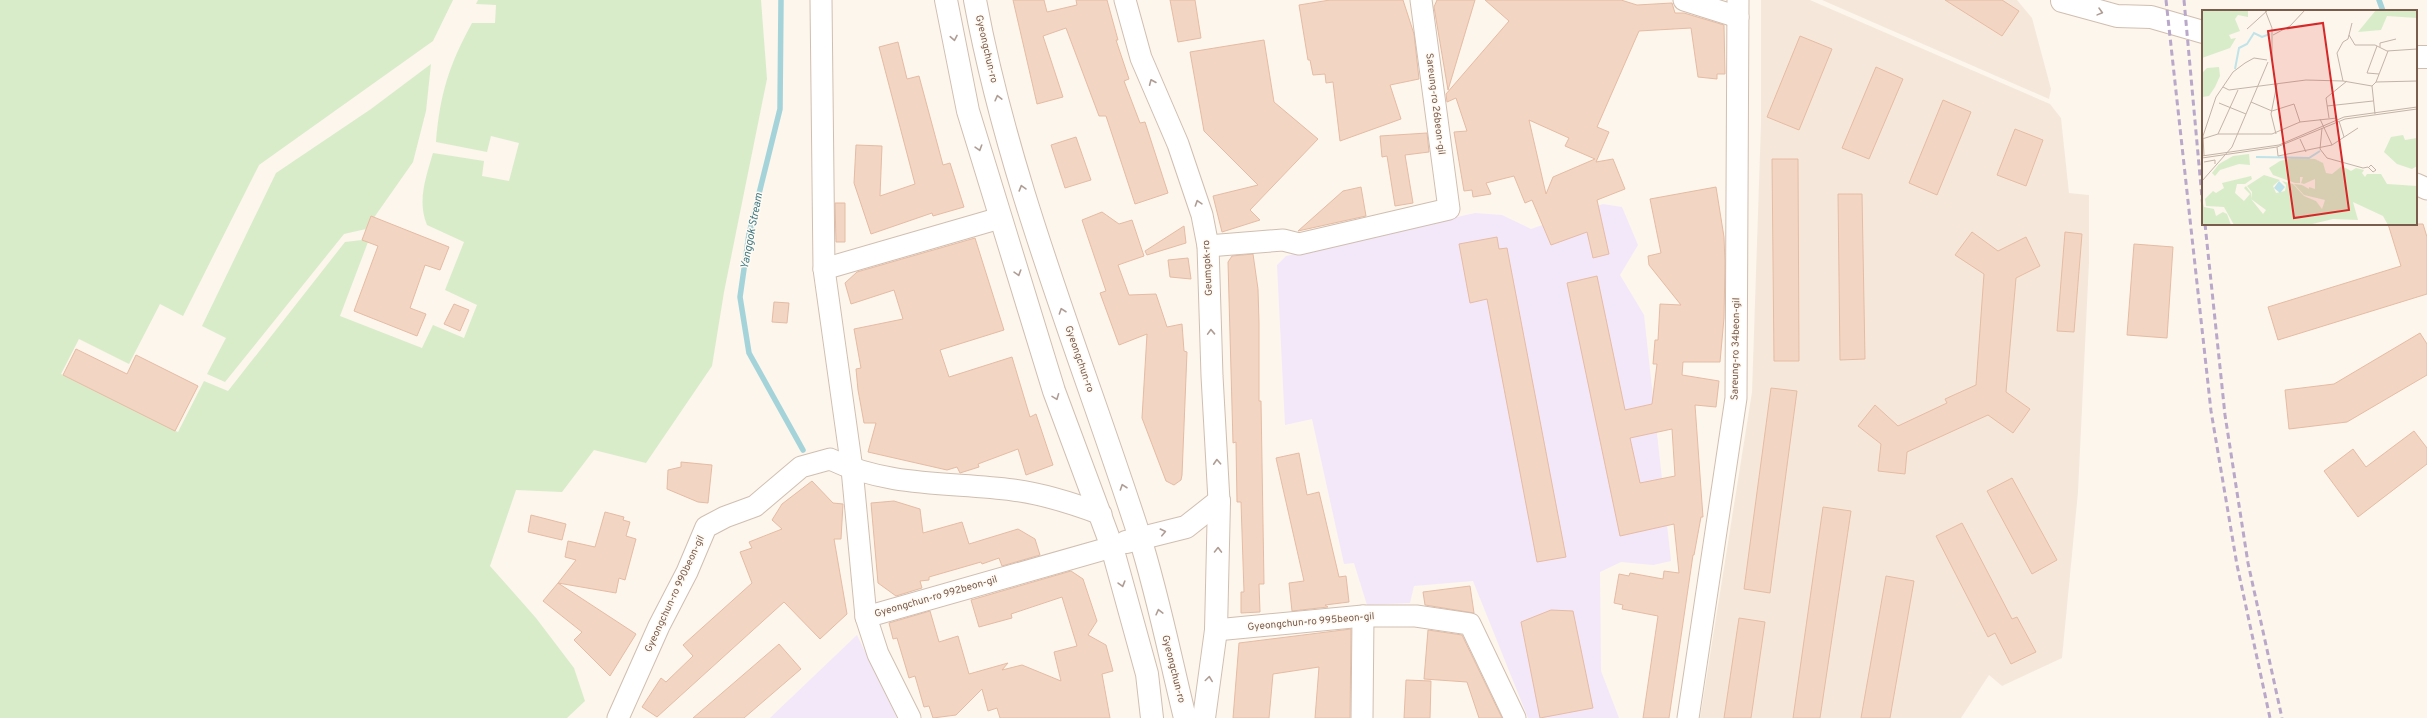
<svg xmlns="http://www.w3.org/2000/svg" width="2427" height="718" font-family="Overpass,sans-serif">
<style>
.residential{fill:#f5e8da}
.education{fill:#f3e8fa}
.green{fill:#d8ecc9}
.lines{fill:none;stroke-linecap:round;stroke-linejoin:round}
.stream{stroke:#a5d3da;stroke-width:5.5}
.building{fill:#f3d5c3;stroke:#e6bba3;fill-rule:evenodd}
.minor-casing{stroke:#d1beb0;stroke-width:23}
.tertiary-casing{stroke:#d1beb0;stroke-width:24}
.minor{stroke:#fff;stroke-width:21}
.tertiary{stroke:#fff;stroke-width:22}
.rail{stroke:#b9a8c9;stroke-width:3;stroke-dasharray:6 4;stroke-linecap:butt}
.oneway{stroke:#af9d94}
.labels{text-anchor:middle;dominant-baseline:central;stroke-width:3;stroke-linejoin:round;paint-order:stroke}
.street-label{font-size:10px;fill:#7a5c4d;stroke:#fffaf3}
.water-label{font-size:11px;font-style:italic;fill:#437c86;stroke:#fffaf3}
.inset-river{fill:none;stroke:#bfe3e8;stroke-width:2}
.inset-road{fill:none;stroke:#c5b3a7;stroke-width:1}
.view{fill:#d62828;fill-opacity:0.15;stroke:#d62828;stroke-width:2}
.inset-edge{fill:none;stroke:#7a5c4d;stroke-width:2}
</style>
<rect width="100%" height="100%" fill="#fdf6ec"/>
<!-- residential -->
<g class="residential">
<polygon points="1761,0 1810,0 2050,104 2061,118 2069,193 2089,195 2089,262 2078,492 2062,658 2002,686 1989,675 1961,718 1700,718 1752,392 1761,124"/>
<polygon points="1822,0 2017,0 2032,18 2051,89 2049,99"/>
</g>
<!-- education -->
<g class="education">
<polygon points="1603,204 1622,207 1638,245 1620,275 1644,315 1671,561 1653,565 1621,562 1600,572 1601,671 1619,718 1528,718 1473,581 1414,586 1410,603 1367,605 1354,563 1344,564 1312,419 1285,425 1277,265 1286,256 1475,213 1502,215 1531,229"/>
<polygon points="857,635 897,718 770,718"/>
</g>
<!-- green -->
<g class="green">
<path d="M0,0H453L433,41L259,165L183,316L160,304L129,364L79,339L61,374L178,432L204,381L228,391L345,242L362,240L368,242L340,316L422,348L433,325L464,338L477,305L445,290L464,242L427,225C417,201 426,177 433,153L484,161L482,176L509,181L519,143L491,136L487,152L436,142C440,94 449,65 472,23H495L496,5L476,4L478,0H761L767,79L724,292L712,366L646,463L594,450L562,492L516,490L490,566L536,618L574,668L585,701L567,718H0Z"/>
<polygon points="431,64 426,111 413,162 366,229 344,234 225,382 207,374 226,338 202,326 276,173 371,109"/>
</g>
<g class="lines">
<!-- stream -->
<g class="stream">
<polyline points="781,0 780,109 749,234 740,297 749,353 803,450"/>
<polyline points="2379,0 2383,11"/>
</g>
</g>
<!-- building -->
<g class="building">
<polygon points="1013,0 1044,0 1047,12 1077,5 1076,0 1107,0 1118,40 1116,40 1129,79 1124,81 1140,123 1145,122 1168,193 1135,204 1106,116 1099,116 1066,28 1043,36 1063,97 1037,104"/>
<polygon points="1170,0 1195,0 1201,38 1178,42"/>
<polygon points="1330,0 1403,0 1414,34 1419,79 1390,85 1401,119 1340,141 1333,82 1326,83 1325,74 1313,75 1310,60 1308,60 1299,5"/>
<polygon points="1437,0 1475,0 1448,90 1434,7"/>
<path d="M1485,0H1621L1637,5L1672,3L1675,13H1684L1724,25L1725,74H1717V79L1698,77L1691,28L1639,31L1597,127L1609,132L1596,162L1613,159L1625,189L1597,200L1609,254L1593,258L1587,232L1551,245L1532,200L1525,203L1514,176L1486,183L1491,194L1473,197L1472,190L1464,191L1454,132L1467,131L1456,98L1447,102L1446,94L1509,21ZM1529,120L1569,138L1565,146L1595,159L1553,177L1546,194Z"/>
<polygon points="1945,0 2002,0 2019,11 2002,36"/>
<polygon points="1800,36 1832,49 1799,130 1767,117"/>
<polygon points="1264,40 1274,102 1318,139 1250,210 1260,220 1222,232 1213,196 1258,185 1204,131 1190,52"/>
<polygon points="898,42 907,79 919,76 943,165 950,163 964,207 933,216 932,213 871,234 854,183 856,145 882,146 880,196 915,184 879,47"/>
<polygon points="1876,67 1903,79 1869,159 1842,148"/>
<polygon points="1943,100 1971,112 1937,195 1909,183"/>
<polygon points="2015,129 2043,140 2026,186 1997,175"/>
<polygon points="1427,133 1429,152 1405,155 1413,203 1395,206 1387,156 1382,157 1380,136"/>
<polygon points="1076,137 1091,180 1065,188 1051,145"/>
<polygon points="1772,159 1798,159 1799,361 1774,361"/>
<polygon points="1361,187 1366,216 1298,231 1343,191"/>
<path d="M1716,187L1724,237L1725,263L1724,318L1720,362H1683L1682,375L1719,381L1716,407L1695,405L1703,517H1701L1694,555H1693L1669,718H1643L1658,616L1622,609L1623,605L1614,603L1619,574L1629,576L1630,573L1663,579L1664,571L1679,573L1674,524L1620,536L1567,283L1597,276L1625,410L1652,404L1657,364H1653L1655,340H1658L1660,304L1681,305L1649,265L1648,256L1661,253L1650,199ZM1672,429L1675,476L1640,483L1630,438Z"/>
<polygon points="1838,194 1862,194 1865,359 1840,360"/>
<polygon points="835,203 845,203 845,242 836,242"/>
<polygon points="1102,212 1119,224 1132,220 1144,256 1118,265 1129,295 1156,294 1167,327 1182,324 1184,351 1187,352 1182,475 1181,480 1174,485 1166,481 1142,418 1147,334 1119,345 1100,293 1106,291 1082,220"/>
<polygon points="371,216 449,247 440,270 425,265 410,308 426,314 417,336 354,311 378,246 362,240"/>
<polygon points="2388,224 2423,224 2427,237 2427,294 2278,340 2268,307 2401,266"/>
<polygon points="1184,226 1186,243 1147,255 1145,251"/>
<polygon points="1972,232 1998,251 2026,237 2040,266 2016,278 2006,392 2030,409 2013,433 1988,415 1907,452 1905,474 1878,471 1881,444 1858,426 1875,405 1898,426 1947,403 1945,399 1976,385 1984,274 1955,255"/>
<polygon points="2065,232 2082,234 2074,332 2057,331"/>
<polygon points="1497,237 1499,249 1507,248 1566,557 1537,562 1487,299 1470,303 1459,244"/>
<polygon points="975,238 1004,330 940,350 949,377 1012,357 1030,417 1036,414 1053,465 1026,475 1018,449 978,464 979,467 960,473 957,467 947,470 868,452 876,423 864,423 858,390 856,369 861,368 854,329 903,319 894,290 851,304 845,283 857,272"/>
<polygon points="2134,244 2173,247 2167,338 2127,335"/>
<polygon points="1253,254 1258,289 1259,323 1259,401 1261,401 1264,584 1259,584 1260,612 1241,613 1241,592 1244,592 1241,502 1237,502 1236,442 1233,443 1228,262 1232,256"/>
<polygon points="1188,258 1191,279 1170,277 1168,260"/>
<polygon points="774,302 789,303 787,323 772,322"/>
<polygon points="454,304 469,310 460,331 444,324"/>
<polygon points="2420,333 2427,344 2427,375 2347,422 2289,429 2285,390 2334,384"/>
<polygon points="76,349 127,374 136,355 198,386 175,431 63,375"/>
<polygon points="1771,388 1797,391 1770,593 1744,589"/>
<polygon points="2414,431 2427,448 2427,464 2358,517 2324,471 2353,449 2366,467"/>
<polygon points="1299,453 1307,495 1319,492 1339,577 1346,576 1349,602 1325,605 1328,607 1292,611 1289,583 1304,581 1276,458"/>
<polygon points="681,462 712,465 708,503 698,502 667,489 668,470 681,467"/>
<polygon points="2012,478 2057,560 2032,574 1987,491"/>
<polygon points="812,481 833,503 843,504 841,539 834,539 847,614 820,639 784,602 657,717 642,707 661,678 666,682 693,656 683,645 752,583 740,552 752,548 749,542 782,529 772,520 782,504"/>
<polygon points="894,501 920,509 923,533 962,522 969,544 1018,529 1035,539 1040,555 1002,566 999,558 982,564 981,562 929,577 929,580 920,581 922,588 896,596 878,583 871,503"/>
<polygon points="1823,507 1851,511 1820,718 1793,718"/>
<polygon points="605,512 624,517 623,520 630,522 626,536 636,539 625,580 619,578 616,593 558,583 576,560 565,557 568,541 595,547"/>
<polygon points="531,515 566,524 562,540 528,532"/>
<polygon points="1962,523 2012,619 2017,617 2036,652 2011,664 1995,633 1988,637 1936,536"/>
<polygon points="1071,571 1083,579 1097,621 1088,635 1106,645 1113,671 1102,674 1110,718 1000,718 997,708 988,711 982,689 956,715 933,718 929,706 924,707 915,676 909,678 897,638 893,639 889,623 930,611 939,642 958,636 969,674 1008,663 1002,670 1022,665 1061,681 1054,652 1077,646 1062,597 1011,614 1012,618 979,627 971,600"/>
<polygon points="1886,576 1914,581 1890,718 1861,718"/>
<polygon points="558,583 636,634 610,676 574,640 582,632 543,601"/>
<polygon points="1470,586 1474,613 1425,605 1423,592"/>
<polygon points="1551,610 1573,611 1593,708 1540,718 1521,622"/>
<polygon points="1739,618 1765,622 1751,718 1724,718"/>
<polygon points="1351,629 1350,718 1315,718 1319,667 1273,674 1269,718 1233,718 1239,643"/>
<polygon points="1428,630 1462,635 1502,718 1479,718 1467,682 1424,679"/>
<polygon points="779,644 801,669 744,718 693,718"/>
<polygon points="1406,680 1431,681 1430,718 1404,718"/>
</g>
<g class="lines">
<defs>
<g id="minor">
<polyline points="821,0 824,269 852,469 866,617"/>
<polyline points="1125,0 1141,58 1178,144 1202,215 1208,246 1212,376 1219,501"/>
<polyline points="1684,0 1738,17"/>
<polyline points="2416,184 2427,189"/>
<polyline points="1208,246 1283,240 1299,244 1449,209 1421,0"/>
<polyline points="824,269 1000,218"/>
<polyline points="1216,630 1363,616 1416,616 1470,624 1515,718"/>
<path d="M618,718L659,626L687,572L706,527L725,517L755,506L801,467L830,459C888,487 950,482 1013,490C1044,494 1072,503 1101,514"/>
<polyline points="910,718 878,654 866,617 1112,547"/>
<polyline points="1362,718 1363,616"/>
<polyline points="1688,718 1736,398 1738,0"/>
</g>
<g id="tertiary">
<polyline points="946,0 968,111 1054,391 1112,547 1147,674 1152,718"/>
<path d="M975,0C1009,184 1082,358 1139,535C1158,595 1170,657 1185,718"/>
<polyline points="2062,1 2117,16 2151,17 2203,32"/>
<polyline points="2416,57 2427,57"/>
<polyline points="1126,542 1186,527 1219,501"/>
<polyline points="1204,718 1216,630 1219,501"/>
</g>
</defs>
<!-- minor casing -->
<use href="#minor" class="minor-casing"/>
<!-- tertiary casing -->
<use href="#tertiary" class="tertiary-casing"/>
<!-- minor -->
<use href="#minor" class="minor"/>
<!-- tertiary -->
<use href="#tertiary" class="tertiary"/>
<!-- rail -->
<g class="rail">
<polyline points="2166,0 2211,411 2237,565 2270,718"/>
<polyline points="2184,0 2203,209"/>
<polyline points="2205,224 2225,415 2248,563 2282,718"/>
</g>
</g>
<!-- one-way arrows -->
<defs><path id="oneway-chevron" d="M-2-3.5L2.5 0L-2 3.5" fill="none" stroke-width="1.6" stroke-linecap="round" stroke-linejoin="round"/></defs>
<g class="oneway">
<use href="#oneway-chevron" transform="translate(2100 12) rotate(15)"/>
<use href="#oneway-chevron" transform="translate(954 38) rotate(79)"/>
<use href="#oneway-chevron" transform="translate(1152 82) rotate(-113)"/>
<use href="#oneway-chevron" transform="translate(998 98) rotate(-104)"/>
<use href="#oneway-chevron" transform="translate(979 148) rotate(73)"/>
<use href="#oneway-chevron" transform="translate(1022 188) rotate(-106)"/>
<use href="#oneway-chevron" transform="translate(1198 203) rotate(-108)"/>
<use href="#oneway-chevron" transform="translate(1018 273) rotate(73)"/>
<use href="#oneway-chevron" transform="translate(1062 311) rotate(-109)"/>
<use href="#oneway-chevron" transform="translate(1211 332) rotate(-92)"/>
<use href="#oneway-chevron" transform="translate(1056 397) rotate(69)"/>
<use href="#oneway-chevron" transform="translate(1217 462) rotate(-93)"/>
<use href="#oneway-chevron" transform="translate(1123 487) rotate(-109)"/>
<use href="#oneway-chevron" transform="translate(1163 532) rotate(-13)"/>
<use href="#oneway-chevron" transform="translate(1218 550) rotate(-89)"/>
<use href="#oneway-chevron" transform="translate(1122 584) rotate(74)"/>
<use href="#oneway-chevron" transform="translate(1159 612) rotate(-104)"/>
<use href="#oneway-chevron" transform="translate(1209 679) rotate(-82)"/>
</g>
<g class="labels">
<!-- street labels -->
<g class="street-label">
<text transform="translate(986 49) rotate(77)">Gyeongchun-ro</text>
<text transform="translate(1435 104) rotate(83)">Sareung-ro 26beon-gil</text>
<text transform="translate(1208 268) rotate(-93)">Geumgok-ro</text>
<text transform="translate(1736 349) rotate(-89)">Sareung-ro 34beon-gil</text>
<text transform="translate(1079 359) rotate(71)">Gyeongchun-ro</text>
<text transform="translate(675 594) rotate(-65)">Gyeongchun-ro 990beon-gil</text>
<text transform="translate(936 597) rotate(-16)">Gyeongchun-ro 992beon-gil</text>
<text transform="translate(1311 622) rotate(-5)">Gyeongchun-ro 995beon-gil</text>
<text transform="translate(1173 669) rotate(76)">Gyeongchun-ro</text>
</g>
<!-- water labels -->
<g class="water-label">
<text transform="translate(752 231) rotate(-79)">Yanggok Stream</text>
</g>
</g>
<!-- overview -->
<g transform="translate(2202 10)">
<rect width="215" height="215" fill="#fdf6ec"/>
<path d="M0,0H46V7L36,5L33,9L38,21L27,25L29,29L34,28L28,38L0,48ZM174,0H215V8L185,6L179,20L156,22ZM17,57L18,66L13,77L7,86L0,87V63L5,58ZM201,125L203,130L215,128V156L210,159L195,154L182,142L189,127ZM47,144L48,155L37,154L18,160L13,166L10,163L17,154L31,146ZM90,148L113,149L121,153L124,163L130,164L140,156L149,161L154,158L162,160L160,163L163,167L165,164H179L185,174L215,176V215H186L181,206L151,192L156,210L131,209L106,215H32L22,197L4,196L3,189L11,181L14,183L22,178L20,173L49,166L50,169L43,174H35L33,183L42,191L48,184L42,178L44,176L49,183V189L61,204L64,200L49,189L50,182L45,176L62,165L78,170L71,176L74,183L83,181L84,175L80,171L91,174L102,186L114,191L120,199L123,190L102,185L92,174L100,175L107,179V177L113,179V169L102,174L99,173L101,167H98V173H93L71,165L67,158L78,151ZM1,193L2,197L12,199L14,206L21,202L25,204L29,215H0Z" fill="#d8ecc9"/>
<path d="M77,171L83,177L78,183L72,178Z" fill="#bfe3e8"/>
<path class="inset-river" d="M33,59L37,38L45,34L52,23L60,27L68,24M54,147L107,148L118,141"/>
<path class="inset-road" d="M63,0L70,18V49M45,19L66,0M71,25L88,16L103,0M147,25L153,35H173L185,41L215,39M175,36L165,63L177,64M178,37V33L194,29M141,71L135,43L141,32L146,29L150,13M174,72L215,71M170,76L174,72L186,41M170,76L173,104M21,77L27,80L104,70L141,71L170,76M49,92L70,101L92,94L98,112M17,93L44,104M125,96L171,91M127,108L124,88L145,71M118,109L130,135L156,118M137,111L142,127M120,118L118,139L125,148L161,158L166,157L171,162L174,160L169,155L167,157M16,124L36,80M74,124L69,104L75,74M0,129L16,124H70L98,112L135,108M98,129L104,142M75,137L76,146L130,135M0,146L77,135L142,107L215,97M2,146L1,126L14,87L31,62L43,53L52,48L65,50M0,148L75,137L143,109L215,99M2,152L13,150V154M0,171L30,137L66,52"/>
<path class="view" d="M121,13L147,200L92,208L66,21Z"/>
<rect width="215" height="215" class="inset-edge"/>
</g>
</svg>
